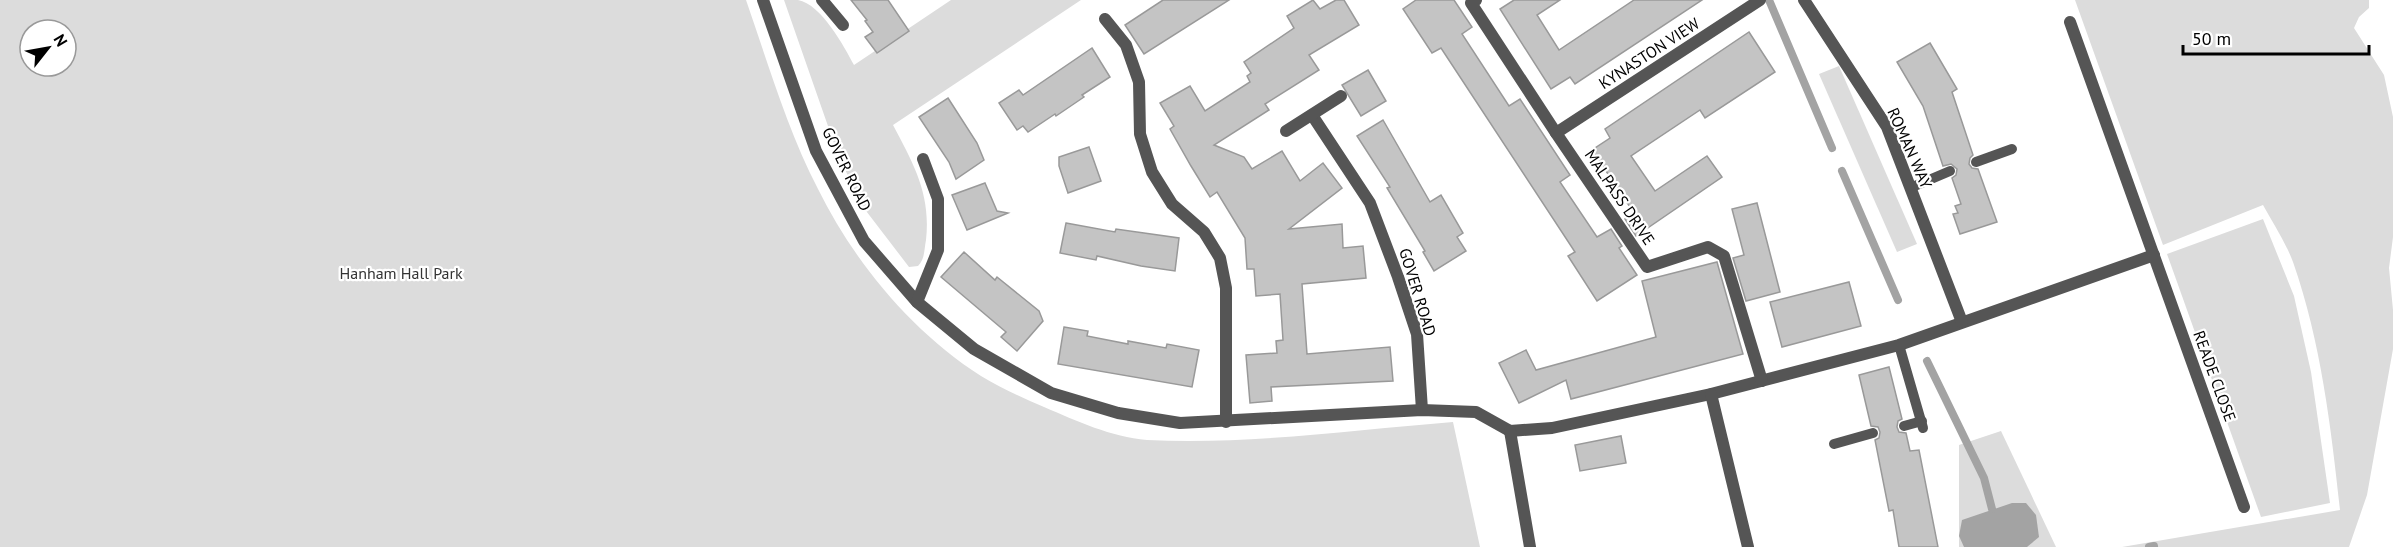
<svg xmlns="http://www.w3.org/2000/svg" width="2393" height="547" font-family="'PT Sans',sans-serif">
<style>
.green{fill:#dcdcdc;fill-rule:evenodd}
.water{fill:#a3a3a3}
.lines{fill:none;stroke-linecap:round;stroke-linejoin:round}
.stream{stroke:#a3a3a3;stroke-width:8}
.building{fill:#c4c4c4;stroke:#999;stroke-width:1.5}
.lane{stroke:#555;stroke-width:10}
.street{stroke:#555;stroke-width:12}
.labels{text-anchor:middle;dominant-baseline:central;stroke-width:4.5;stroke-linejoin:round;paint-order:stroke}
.street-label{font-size:16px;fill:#000;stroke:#fff}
.park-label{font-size:16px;fill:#333;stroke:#fff}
</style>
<rect width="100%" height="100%" fill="#fff"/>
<!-- green -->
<g class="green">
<path d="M0,0H746C768,63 787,129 818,189C854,262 912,332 981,376C1001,388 1023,398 1044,407C1077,421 1111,437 1147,440C1247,445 1353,430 1453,422L1480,547H0ZM30,30H66V66H30Z"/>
<path d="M784,0C788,0 794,0 798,0C821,4 844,46 854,65L951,0H1081L893,125C914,165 931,194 926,240C924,250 925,259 918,266L909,267L860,203L836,149Z"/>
<path d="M2075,0H2369V8L2359,17L2354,28L2384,75L2393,117V237L2389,268L2393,310V349L2367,495L2349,547H2122L2340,510C2331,427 2321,342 2293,262C2286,243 2273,223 2263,205L2163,245Z"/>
<polygon points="1839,66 1917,244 1897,252 1819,74"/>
<polygon points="2263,219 2294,296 2311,372 2330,503 2261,517 2167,254"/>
<polygon points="2001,431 2056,547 1959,547 1959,445"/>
</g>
<!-- water -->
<polygon class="water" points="2012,503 2026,503 2036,515 2039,537 2027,547 1964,547 1959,536 1962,520"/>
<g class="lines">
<!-- stream -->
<g class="stream">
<polyline points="1769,0 1832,148"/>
<polyline points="1842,171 1898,300"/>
<polyline points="1927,361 1984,478 1992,509"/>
<polyline points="2149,547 2154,546"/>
</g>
</g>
<!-- building -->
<g class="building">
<polygon points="851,0 888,0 909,31 877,53 865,37 873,32 865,21 867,20"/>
<polygon points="1163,0 1229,0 1144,54 1125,25"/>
<polygon points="1313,0 1320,9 1336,0 1344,0 1359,25 1309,55 1319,70 1265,104 1269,110 1214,145 1244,157 1252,169 1282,151 1300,181 1323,163 1342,188 1289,229 1342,224 1343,248 1363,246 1366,278 1302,284 1307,354 1390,347 1393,381 1271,387 1272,401 1250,403 1246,355 1277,353 1276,341 1283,340 1280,294 1256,296 1254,269 1247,269 1245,238 1217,192 1210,197 1191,166 1170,129 1174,126 1160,103 1190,86 1205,111 1250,82 1247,76 1251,73 1244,62 1294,28 1287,16"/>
<polygon points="1416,0 1454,0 1472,27 1462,34 1509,106 1520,99 1570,175 1560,182 1597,237 1611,229 1622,246 1619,248 1637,275 1597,301 1568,256 1575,252 1441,48 1432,53 1403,9"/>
<polygon points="1514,0 1560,0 1537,15 1559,50 1634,0 1702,0 1575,84 1570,77 1551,89 1500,9"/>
<polygon points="1749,32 1775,72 1705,118 1700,110 1631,156 1655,191 1707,156 1722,177 1636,236 1625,219 1634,213 1592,150 1610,138 1605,129"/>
<polygon points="1930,43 1957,89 1952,92 1973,155 1970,158 1969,164 1972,168 1978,169 1997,222 1960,234 1953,214 1958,213 1955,206 1961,204 1952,178 1956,175 1957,169 1951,164 1943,166 1923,106 1897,62"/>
<polygon points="1092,48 1110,77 1082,95 1084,97 1056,116 1055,114 1028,132 1023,126 1017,130 999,103 1019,90 1023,95"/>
<polygon points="1368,70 1386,101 1361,116 1342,85"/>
<polygon points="948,98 977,143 984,160 956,179 949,162 919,117"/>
<polygon points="1383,120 1430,202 1441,195 1463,233 1457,237 1466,251 1434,271 1423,252 1425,251 1387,188 1390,187 1357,136"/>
<polygon points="1089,147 1101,181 1068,193 1059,166 1059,157"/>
<polygon points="985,183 997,211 1008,213 967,230 952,195"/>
<polygon points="1757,203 1780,292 1746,301 1733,258 1744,255 1732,209"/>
<polygon points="1066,223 1115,232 1116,229 1179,238 1175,271 1141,266 1097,256 1096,260 1060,253"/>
<polygon points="964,252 995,280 997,277 1039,311 1043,321 1017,351 1001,337 1006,332 941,277"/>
<polygon points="1717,262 1743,354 1571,399 1566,380 1519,403 1499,363 1526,350 1536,370 1656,337 1642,281"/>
<polygon points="1849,282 1861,326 1782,347 1770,302"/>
<polygon points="1064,327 1088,331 1087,336 1128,344 1128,341 1166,348 1167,344 1199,350 1192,387 1058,364"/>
<polygon points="1889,367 1902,419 1898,421 1897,427 1899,432 1906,433 1910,451 1919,450 1938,547 1899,547 1893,510 1889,511 1875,440 1879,438 1880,432 1878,427 1871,426 1859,375"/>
<polygon points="1621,436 1626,463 1580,471 1575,445"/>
</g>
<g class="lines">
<!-- lane -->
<g class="lane">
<polyline points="1976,162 2012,149"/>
<polyline points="1910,188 1950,171"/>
<polyline points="1899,345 1923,428"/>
<polyline points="1904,426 1922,421"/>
<polyline points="1834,444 1873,433"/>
</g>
<!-- street -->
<g class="street">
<polyline points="763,0 816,151 864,241 917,302 974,349 1051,393 1118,413 1180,423 1422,410 1476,412 1510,431 1552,428 1711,394 1899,345 2154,255"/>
<polyline points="822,0 843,25"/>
<polyline points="1476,0 1471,3 1556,133 1647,267 1708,247 1724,256 1762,381"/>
<polyline points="1804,0 1887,127 1962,322"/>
<polyline points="1105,19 1126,45 1139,82 1140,134 1152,172 1172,204 1204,232 1220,258 1226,288 1226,422"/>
<polyline points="2070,22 2244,507"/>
<polyline points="1312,115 1370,203 1398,277 1417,334 1422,410"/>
<polyline points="1286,131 1341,96"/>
<polyline points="1556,133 1760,0"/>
<polyline points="917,302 938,250 938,199 923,159"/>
<polyline points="1711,394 1748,547"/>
<polyline points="1510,431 1530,547"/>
</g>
</g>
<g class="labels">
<!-- street labels -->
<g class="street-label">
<text transform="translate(1649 53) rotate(-33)">KYNASTON VIEW</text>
<text transform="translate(1910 148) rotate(66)">ROMAN WAY</text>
<text transform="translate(847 169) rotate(64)">GOVER ROAD</text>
<text transform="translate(1620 197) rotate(56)">MALPASS DRIVE</text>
<text transform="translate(1418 292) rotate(73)">GOVER ROAD</text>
<text transform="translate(2215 376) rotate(70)">READE CLOSE</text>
</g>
<!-- park labels -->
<g class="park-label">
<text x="401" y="273">Hanham Hall Park</text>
</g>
</g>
<!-- north arrow -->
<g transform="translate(48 48) rotate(59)"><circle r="28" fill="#ffffff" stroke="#999999" stroke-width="1.5"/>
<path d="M0-4.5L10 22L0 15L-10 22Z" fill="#000000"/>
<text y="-9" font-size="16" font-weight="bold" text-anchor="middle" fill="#000000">N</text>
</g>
<!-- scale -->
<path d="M2183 45v9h186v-9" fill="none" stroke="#000000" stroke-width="3"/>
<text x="2192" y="45" font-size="18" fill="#000000" stroke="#ffffff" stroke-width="4.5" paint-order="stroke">50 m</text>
</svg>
